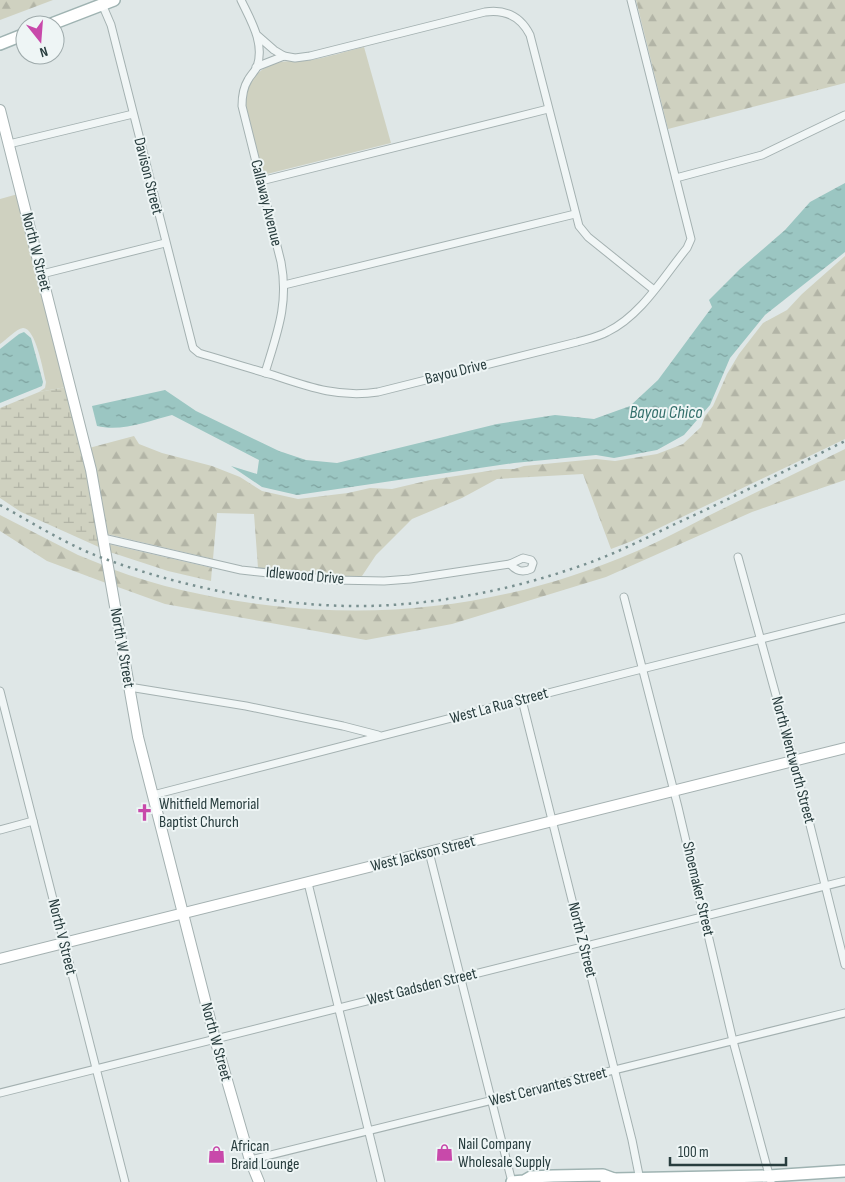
<svg xmlns="http://www.w3.org/2000/svg" width="845" height="1182" font-family="'Sofia Sans Condensed',sans-serif">
<style>
.green{fill:#cfd1c0}
.forest{fill:url(#forest-firs)}
.wetland{fill:url(#wetland-marsh)}
.water{fill:url(#water-ripples)}
.lines{fill:none;stroke-linecap:round;stroke-linejoin:round}
.street-casing{stroke:#a4b1b1;stroke-width:9}
.secondary-casing{stroke:#a4b1b1;stroke-width:12}
.primary-casing{stroke:#9fb3b2;stroke-width:14}
.street{stroke:#f1f6f6;stroke-width:7}
.secondary{stroke:#fff;stroke-width:10}
.primary{stroke:#fff;stroke-width:11}
.rail{stroke:#799090;stroke-width:2.5;stroke-dasharray:2.5 5;stroke-linecap:butt}
.labels{text-anchor:middle;dominant-baseline:central;stroke-width:4;stroke-linejoin:round;paint-order:stroke}
.street-label{font-size:16px;fill:#283d3e;stroke:#eef5f5}
.poi-label{font-size:16px;fill:#283d3e;stroke:#eef5f5;text-anchor:start}
.water-label{font-size:18px;font-style:italic;fill:#34706c;stroke:#eef5f5}
</style>
<defs>
<pattern id="forest-firs" width="22" height="20" patternUnits="userSpaceOnUse" patternTransform="scale(1.25)"><rect width="22" height="20" fill="#cfd1c0"/><path d="M5 1l3.5 6h-7zM16 11l3.5 6h-7z" fill="#b2b4a6"/></pattern>
<pattern id="wetland-marsh" width="20" height="14" patternUnits="userSpaceOnUse" patternTransform="scale(1.25)"><rect width="20" height="14" fill="#cfd1c0"/><path d="M1 5h8M5 5V1M11 12h8M15 12V8" fill="none" stroke="#b2b4a6"/></pattern>
<pattern id="water-ripples" width="26" height="14" patternUnits="userSpaceOnUse" patternTransform="scale(1.25)"><rect width="26" height="14" fill="#9bc6c2"/><path d="M2 4q2-2 4 0t4 0M15 11q2-2 4 0t4 0" fill="none" stroke="#7ea29f"/></pattern>
</defs>
<rect width="100%" height="100%" fill="#dfe7e7"/>
<!-- green -->
<g class="green">
<path d="M364,47L391,143L263,175L246,106C245,83 259,66 281,62C290,60 301,62 311,60C329,57 347,51 364,47Z"/>
<path d="M18,194L66,387L39,392L45,388L46,382C43,371 36,328 23,328C16,329 6,340 0,344V199Z"/>
</g>
<!-- forest -->
<g class="forest">
<polygon points="0,0 53,0 0,20"/>
<polygon points="636,0 845,0 845,83 668,129"/>
<polygon points="845,256 845,439 632,541 611,549 583,474 497,479 462,498 412,519 376,555 362,576 336,576 258,568 254,514 217,513 213,559 107,534 89,448 134,436 139,444 162,453 212,466 240,477 262,491 298,499 348,493 370,488 392,489 430,480 501,469 514,469 524,466 596,459 615,461 657,454 683,444 701,427 705,416 713,406 727,374 739,354 763,323 787,310 802,294"/>
<path d="M845,449V480L752,512L606,577L452,624L366,640L165,604L115,586L112,569C161,588 222,600 274,606C401,620 519,602 637,551C660,541 683,529 706,517C752,494 799,472 845,449Z"/>
<polygon points="0,515 78,555 103,565 106,583 47,561 0,531"/>
<polygon points="108,544 212,568 211,581 168,571 116,554 109,552"/>
</g>
<!-- wetland -->
<polygon class="wetland" points="66,387 87,471 101,548 21,512 0,498 0,408 39,392"/>
<!-- water -->
<g class="water">
<path d="M845,183V252L765,315L730,358L710,405L684,435L657,450L614,458L596,455L514,463L297,495L262,487L231,466L257,474L259,460L172,415C148,421 122,432 97,426L92,406L165,390L196,411L279,451L306,460L337,463L497,424L555,415L594,419L630,406L658,380L712,307L709,300L740,269L785,230L810,202Z"/>
<polygon points="24,332 31,338 43,382 42,386 0,403 0,349 19,334"/>
</g>
<g class="lines">
<defs>
<g id="street">
<path d="M241,0C251,21 265,43 257,67C255,71 250,76 248,80C243,88 242,97 242,106L281,262C289,304 277,333 265,373"/>
<path d="M102,4L111,25L193,348L199,353C223,360 248,368 273,375C309,387 339,398 378,392L577,342C587,339 598,337 607,332C641,316 664,276 687,248L691,239L631,0"/>
<polyline points="258,36 274,50 284,56"/>
<path d="M256,67L284,56L295,58L310,56L485,12C506,9 521,17 530,35L579,226L588,237L654,290"/>
<polyline points="9,144 133,114"/>
<polyline points="676,178 762,155 845,115"/>
<polyline points="261,181 548,109"/>
<polyline points="42,274 165,243"/>
<polyline points="284,285 575,214"/>
<polyline points="103,538 241,570 334,580 384,581 410,579 510,564"/>
<polyline points="738,557 794,761 845,965"/>
<path d="M523,558L531,560L533,563L531,569C522,573 516,571 510,564Z"/>
<polyline points="624,597 678,807 733,1041 771,1182"/>
<polyline points="129,687 246,706 343,726 378,735"/>
<polyline points="0,691 125,1182"/>
<polyline points="522,700 632,1140 640,1180"/>
<polyline points="153,795 630,672 845,618"/>
<polyline points="0,830 33,821"/>
<polyline points="429,852 512,1182"/>
<polyline points="308,883 381,1182"/>
<polyline points="0,1093 845,881"/>
<polyline points="250,1160 845,1013"/>
</g>
<g id="secondary">
<polyline points="0,110 91,470 138,737 215,1039 250,1160 259,1182"/>
<polyline points="0,959 845,748"/>
</g>
<g id="primary">
<polyline points="49,25 114,0"/>
<polyline points="0,44 25,34"/>
<polyline points="512,1182 524,1181 531,1177 553,1176 603,1175 614,1179"/>
<polyline points="606,1182 614,1179 769,1176 845,1171"/>
</g>
</defs>
<!-- street casing -->
<use href="#street" class="street-casing"/>
<!-- secondary casing -->
<use href="#secondary" class="secondary-casing"/>
<!-- primary casing -->
<use href="#primary" class="primary-casing"/>
<!-- street -->
<use href="#street" class="street"/>
<!-- secondary -->
<use href="#secondary" class="secondary"/>
<!-- primary -->
<use href="#primary" class="primary"/>
<!-- rail -->
<path class="rail" d="M0,505C35,524 70,547 108,560C194,591 300,611 391,605C455,601 520,587 580,566C613,555 644,539 675,524C732,498 789,469 845,441"/>
</g>
<!-- icons -->
<defs>
<symbol id="church-bare" viewBox="-9 -9 18 18"><path d="M-1.2-6h2.4v3.5h3.3v2.4h-3.3V6h-2.4V-.1h-3.3v-2.4h3.3Z" fill="#c849aa" stroke="#eef5f5" stroke-width="2.5" paint-order="stroke"/></symbol>
<symbol id="shop-bare" viewBox="-9 -9 18 18"><path d="M-5-2.5h2.3a2.7 3.5 0 0 1 5.4 0H5L5.5 6h-11ZM-1.5-2.5h3a1.5 2.3 0 0 0-3 0Z" fill="#c849aa" stroke="#eef5f5" stroke-width="2.5" paint-order="stroke"/></symbol>
</defs>
<g fill-rule="evenodd">
<use href="#church-bare" x="132" y="800" width="25" height="25"/>
<use href="#shop-bare" x="432" y="1140" width="25" height="25"/>
<use href="#shop-bare" x="204" y="1142" width="25" height="25"/>
</g>
<g class="labels">
<!-- street labels -->
<g class="street-label">
<text transform="translate(148 176) rotate(76)">Davison Street</text>
<text transform="translate(266 203) rotate(76)">Callaway Avenue</text>
<text transform="translate(36 252) rotate(76)">North W Street</text>
<text transform="translate(456 372) rotate(-14)">Bayou Drive</text>
<text transform="translate(305 576) rotate(5)">Idlewood Drive</text>
<text transform="translate(122 648) rotate(80)">North W Street</text>
<text transform="translate(499 706) rotate(-15)">West La Rua Street</text>
<text transform="translate(793 760) rotate(75)">North Wentworth Street</text>
<text transform="translate(423 854) rotate(-14)">West Jackson Street</text>
<text transform="translate(698 889) rotate(77)">Shoemaker Street</text>
<text transform="translate(62 937) rotate(76)">North V Street</text>
<text transform="translate(582 940) rotate(76)">North Z Street</text>
<text transform="translate(422 987) rotate(-14)">West Gadsden Street</text>
<text transform="translate(216 1042) rotate(75)">North W Street</text>
<text transform="translate(548 1087) rotate(-14)">West Cervantes Street</text>
</g>
<!-- poi labels -->
<g class="poi-label">
<text x="159" y="804">Whitfield Memorial<tspan x="159" dy="18">Baptist Church</tspan></text>
<text x="458" y="1144">Nail Company<tspan x="458" dy="18">Wholesale Supply</tspan></text>
<text x="231" y="1146">African<tspan x="231" dy="18">Braid Lounge</tspan></text>
</g>
<!-- water labels -->
<g class="water-label">
<text x="666" y="412">Bayou Chico</text>
</g>
</g>
<!-- north arrow -->
<g transform="translate(40 40) rotate(163)"><circle r="24" fill="#eef5f5" stroke="#9fabac"/>
<path d="M0-4L9 19L0 12L-9 19Z" fill="#c849aa"/>
<text y="-8" font-size="14" font-weight="bold" text-anchor="middle" fill="#283d3e">N</text>
</g>
<!-- scale -->
<path d="M670 1157v8h116v-8" fill="none" stroke="#283d3e" stroke-width="2.5"/>
<text x="678" y="1157" font-size="15" fill="#283d3e" stroke="#eef5f5" stroke-width="4" paint-order="stroke">100 m</text>
</svg>
